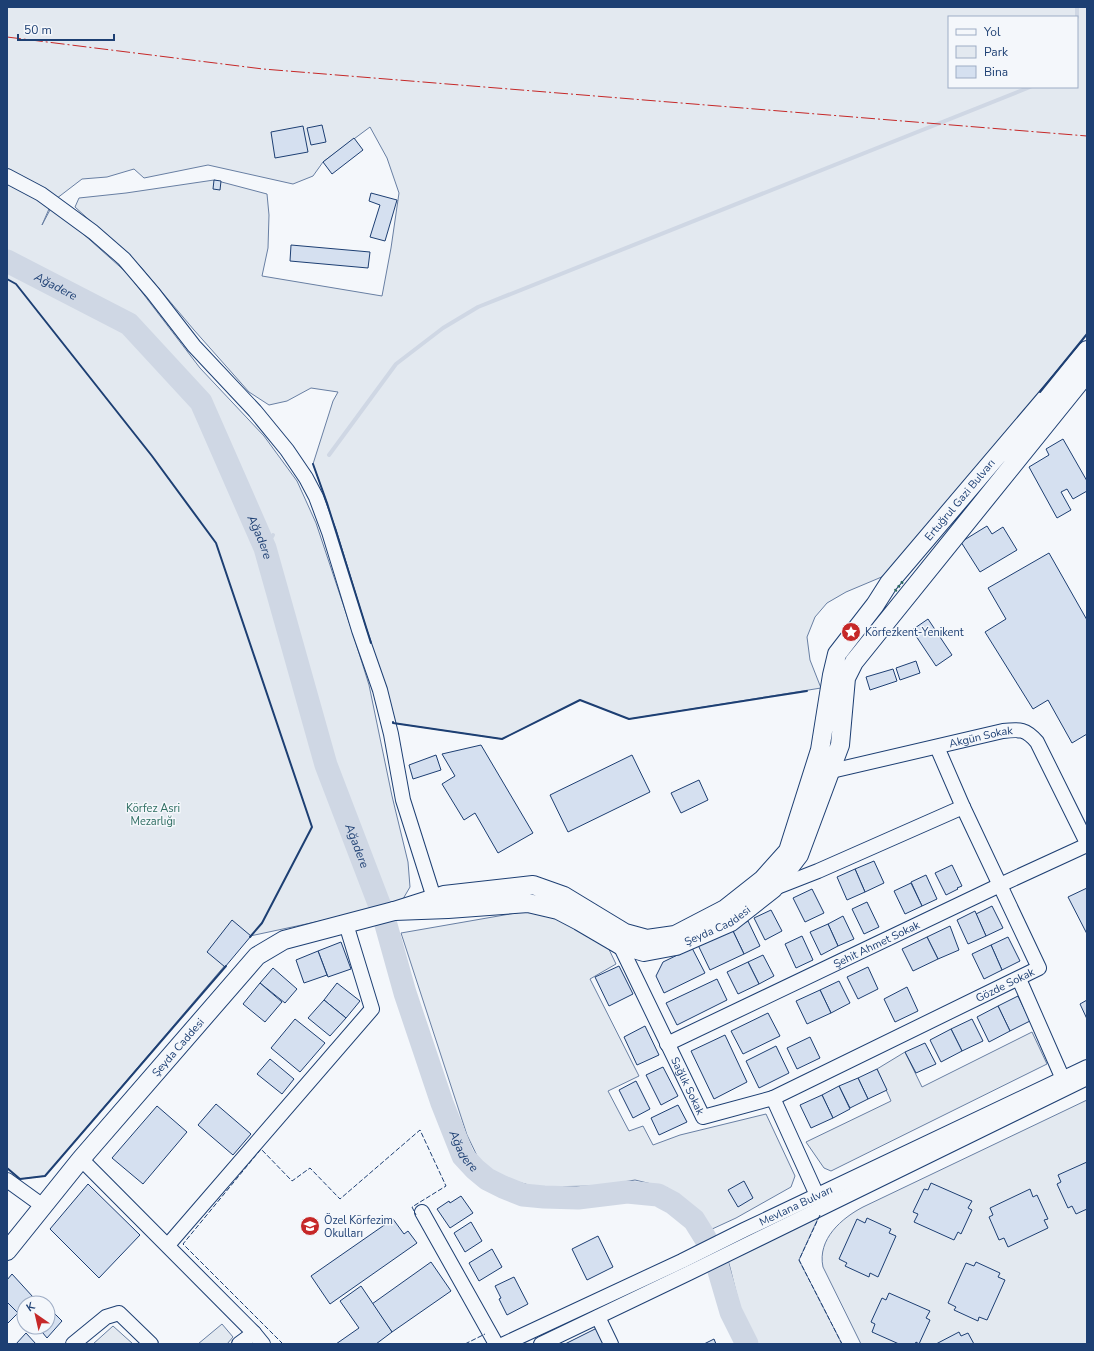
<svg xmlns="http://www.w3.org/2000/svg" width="1094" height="1351" font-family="'Nunito Sans',sans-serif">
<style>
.green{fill:#e3e9f0;stroke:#687fa3;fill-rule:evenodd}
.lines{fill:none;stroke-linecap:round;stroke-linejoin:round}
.stream{stroke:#cfd7e4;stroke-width:4}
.river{stroke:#cfd7e4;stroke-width:23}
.building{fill:#d5e0f0;stroke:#1d3f73}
.minor-casing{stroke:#1d3f73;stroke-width:16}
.major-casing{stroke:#1d3f73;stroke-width:20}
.minor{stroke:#f4f7fb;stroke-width:14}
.major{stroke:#f4f7fb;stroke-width:18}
.hedge{stroke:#2c6c60;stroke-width:3;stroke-dasharray:2 3;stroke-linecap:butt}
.fence{stroke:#1d3f73;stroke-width:1;stroke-dasharray:5 2;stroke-linecap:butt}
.wall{stroke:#1d3f73;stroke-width:2}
.power{stroke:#c62828;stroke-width:1;stroke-dasharray:14 3 2 3;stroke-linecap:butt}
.labels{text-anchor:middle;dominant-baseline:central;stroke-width:3;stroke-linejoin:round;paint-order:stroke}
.street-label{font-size:11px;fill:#1d3f73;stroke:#f4f7fb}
.poi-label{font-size:11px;fill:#1d3f73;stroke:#f4f7fb;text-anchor:start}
.park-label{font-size:11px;fill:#2c6c60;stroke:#f4f7fb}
.water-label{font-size:12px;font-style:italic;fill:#1d3f73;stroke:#f4f7fb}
</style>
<rect width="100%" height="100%" fill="#f4f7fb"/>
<!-- green -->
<g class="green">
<path d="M7,7H1087V334L971,476L884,576L846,592L827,603L815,617L807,637L810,660L821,688L629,719L580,700L502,739L393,723L382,680L327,503L313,464L333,401L338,392L311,388L287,401L269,405L249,392L194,330L140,266L75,207L79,198L126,193L214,180L267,194L269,215L268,248L262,276L382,296L391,248L399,193L387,158L370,127L323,162L313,176L293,184L208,165L144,178L134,169L107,177L82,179L52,202L42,225L51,208L62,215L128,274L200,368L264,436L297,481L316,523L354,637L369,685L392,796L408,862L410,887L400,904L250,936L45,1176L20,1179L7,1168ZM949,17H1077V87H949Z"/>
<polygon points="533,910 552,914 605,941 616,964 590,979 639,1076 608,1091 629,1131 643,1126 653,1145 680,1135 766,1114 795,1176 791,1187 736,1218 710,1230 668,1188 635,1180 599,1186 536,1187 503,1178 480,1162 467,1135 401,933"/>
<polygon points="1032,1032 1047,1064 831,1171 824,1168 806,1142 891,1101 877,1069 905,1052 922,1087"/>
<path d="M1087,1100V1344H861L823,1267C817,1239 842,1218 863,1207Z"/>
<path d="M819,1216L799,1260L842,1344H757C741,1323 735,1285 728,1260Z"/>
<polygon points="222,1324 233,1337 227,1344 198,1344"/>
<polygon points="113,1326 133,1344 93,1344"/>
</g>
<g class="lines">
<!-- stream -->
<g class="stream">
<polyline points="1077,17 1077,7"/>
<polyline points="329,455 396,364 443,328 478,307 1030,87"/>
<polyline points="265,548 273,535"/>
</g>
<!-- river -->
<path class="river" id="s1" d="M7,261L129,324L201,402L265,548L326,765L383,914L405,993L442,1103L463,1156L475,1169L487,1179L503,1187L523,1195L544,1197L578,1198L627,1192L658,1195L673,1203L694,1220L704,1236L714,1254L731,1312L747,1344"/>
</g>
<!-- building -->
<g class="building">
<polygon points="322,125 326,142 311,145 307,128"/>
<polygon points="303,126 308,152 275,158 271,132"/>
<polygon points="354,138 363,150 332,174 323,162"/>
<polygon points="214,180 221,181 220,190 213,189"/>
<polygon points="371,193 397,200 385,241 370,237 380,205 369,201"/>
<polygon points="291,245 370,252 368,268 290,261"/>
<polygon points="1063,439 1087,481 1087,491 1073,499 1067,489 1061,492 1071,510 1057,518 1029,467 1049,455 1046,449"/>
<polygon points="987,526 992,534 1003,527 1017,550 980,572 961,542"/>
<polygon points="1049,553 1087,620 1087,734 1072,743 1048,700 1033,709 985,632 1006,619 988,588"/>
<polygon points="928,619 952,655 936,666 912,630"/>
<polygon points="916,661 920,673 900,680 896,668"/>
<polygon points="893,669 897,681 870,690 866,677"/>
<polygon points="481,745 533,833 498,853 475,813 464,820 442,784 455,776 442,754"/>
<polygon points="436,755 441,770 413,779 409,765"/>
<polygon points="632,755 650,792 568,832 550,795"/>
<polygon points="699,780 708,800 681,813 671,793"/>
<polygon points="874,861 884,883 865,892 855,869"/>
<polygon points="952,865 962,886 957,888 958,889 946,895 935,873"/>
<polygon points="855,869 865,892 847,900 837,877"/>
<polygon points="926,875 937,899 922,906 911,882"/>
<polygon points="911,883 922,906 905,914 894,891"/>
<polygon points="1087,888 1087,934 1068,897"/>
<polygon points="812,889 824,913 805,922 793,898"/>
<polygon points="867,902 879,927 864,934 852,909"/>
<polygon points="992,906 1003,928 986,936 976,914"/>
<polygon points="771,910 782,931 765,940 754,918"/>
<polygon points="975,911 986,936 968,944 957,920"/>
<polygon points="843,916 854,939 838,946 828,924"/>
<polygon points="232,920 251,936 225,967 207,952"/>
<polygon points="748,921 760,946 744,954 732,929"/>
<polygon points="828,924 838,946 821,955 810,932"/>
<polygon points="950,926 959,950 938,959 927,937"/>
<polygon points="732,929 744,954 710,970 698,945"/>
<polygon points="802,936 813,960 796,968 785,944"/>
<polygon points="927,937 938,959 913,971 902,949"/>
<polygon points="1008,937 1020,961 1002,970 991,945"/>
<polygon points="341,942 351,969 328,977 318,951"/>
<polygon points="991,945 1002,970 984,979 972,954"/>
<polygon points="692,948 705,973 664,993 656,976 663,962"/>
<polygon points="318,951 327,975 304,983 296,960"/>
<polygon points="763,955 774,976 759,984 748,962"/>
<polygon points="748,962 759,984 738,994 727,972"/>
<polygon points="619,966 633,994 609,1006 595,977"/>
<polygon points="868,967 878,989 858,999 847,977"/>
<polygon points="273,968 297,989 285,1003 260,983"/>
<polygon points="717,979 727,1000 677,1025 666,1003"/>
<polygon points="839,981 850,1003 831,1013 820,990"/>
<polygon points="260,983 282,1002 265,1022 243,1004"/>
<polygon points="337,983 360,1001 346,1018 324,1000"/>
<polygon points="907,987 918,1011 895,1022 884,999"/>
<polygon points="820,990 831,1013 807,1024 796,1001"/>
<polygon points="1018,996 1030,1021 1010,1031 998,1006"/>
<polygon points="324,1000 346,1018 330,1036 308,1018"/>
<polygon points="1087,1000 1087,1019 1080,1004"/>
<polygon points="998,1006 1010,1031 989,1042 977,1017"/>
<polygon points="768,1013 780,1036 743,1054 731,1031"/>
<polygon points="295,1019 325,1043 300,1072 271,1048"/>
<polygon points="972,1019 983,1041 962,1051 951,1029"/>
<polygon points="645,1026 659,1055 637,1065 624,1037"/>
<polygon points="951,1029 962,1051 941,1062 930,1040"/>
<polygon points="725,1035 747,1082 714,1099 691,1051"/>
<polygon points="810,1037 820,1058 797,1069 787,1048"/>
<polygon points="925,1043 936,1064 916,1073 905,1052"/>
<polygon points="776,1046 789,1073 759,1088 746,1061"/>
<polygon points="270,1059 294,1079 282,1094 257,1074"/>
<polygon points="663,1067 678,1096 661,1105 646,1075"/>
<polygon points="877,1069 887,1090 868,1099 858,1078"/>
<polygon points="858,1078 868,1099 850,1108 839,1086"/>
<polygon points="636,1081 650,1109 633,1118 619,1090"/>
<polygon points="839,1086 850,1109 833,1118 822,1095"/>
<polygon points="822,1095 833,1118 811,1128 800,1105"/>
<polygon points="216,1104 251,1134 233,1155 198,1125"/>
<polygon points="678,1105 687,1122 659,1135 651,1118"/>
<polygon points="157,1106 187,1132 143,1184 112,1158"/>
<polygon points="1087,1162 1087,1209 1076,1214 1072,1206 1068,1208 1057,1184 1061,1182 1058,1175"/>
<polygon points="744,1181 753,1198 738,1207 728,1190"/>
<polygon points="931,1183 972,1201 968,1208 972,1210 961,1234 958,1232 954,1240 914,1222 918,1214 913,1212 924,1189 928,1190"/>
<polygon points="88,1184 140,1235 99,1278 50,1229"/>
<polygon points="1030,1189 1033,1197 1037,1195 1048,1219 1044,1220 1048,1228 1008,1247 1004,1238 999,1240 989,1217 993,1215 990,1208"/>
<polygon points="461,1196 473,1213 450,1228 437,1209 449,1201 450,1203"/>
<polygon points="867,1218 891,1229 889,1233 896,1236 878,1277 870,1273 869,1277 845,1266 847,1263 839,1259 857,1219 865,1223"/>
<polygon points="393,1219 404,1234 408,1231 417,1243 330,1304 311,1276"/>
<polygon points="471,1222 482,1241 465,1252 454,1233"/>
<polygon points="598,1236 613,1267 587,1280 572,1249"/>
<polygon points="492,1249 502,1267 479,1281 469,1263"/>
<polygon points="431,1262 451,1291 392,1332 372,1304"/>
<polygon points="976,1262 1000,1273 998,1277 1005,1280 987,1320 979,1317 978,1321 954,1310 956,1307 948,1303 966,1263 974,1266"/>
<polygon points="12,1274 33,1297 27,1303 24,1303 24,1307 18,1313 7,1302 7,1280"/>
<polygon points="514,1277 528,1304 507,1315 499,1299 501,1298 495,1286"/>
<polygon points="361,1286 392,1332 376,1344 336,1344 359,1328 340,1301"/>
<polygon points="889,1293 930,1311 926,1318 930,1320 919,1344 916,1342 915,1344 899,1344 872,1332 875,1324 871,1322 882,1298 886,1300"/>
<polygon points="7,1302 18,1313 7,1324"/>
<polygon points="48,1307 62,1321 47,1338 38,1327 48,1327"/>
<polygon points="597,1328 604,1344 565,1344"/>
<polygon points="959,1332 961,1336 968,1333 974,1344 936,1344"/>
<polygon points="26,1333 36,1344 16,1344"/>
<polygon points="714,1339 716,1344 704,1344"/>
</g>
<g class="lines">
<defs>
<g id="minor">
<polyline points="7,176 41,194 52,202 93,232 124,259 153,293 194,346 255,411 287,450 306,478 316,497 329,532 359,630 380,690 391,734 403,800 434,898 441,904"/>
<path id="s2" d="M823,773L1003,731C1020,729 1026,729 1037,742L1087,843"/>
<polyline points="772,889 818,871 963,807"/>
<path id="s3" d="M617,939L703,1117L773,1098L821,1204"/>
<polyline points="1019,979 1066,1086"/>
<path id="s4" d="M667,1044L1000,885L1087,845"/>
<path id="s5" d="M773,1098L1039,968L963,807L937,747"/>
<polyline points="81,1159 254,1333 263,1344"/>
<polyline points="7,1180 43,1206"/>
<polyline points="422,1212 496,1344"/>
<polyline points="168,1245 372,1009 346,924"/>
<polyline points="598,1317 611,1344"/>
<polyline points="73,1344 106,1317 119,1313 151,1344"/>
<polyline points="239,1344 254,1333"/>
<path id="s6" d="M504,1344L682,1261L744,1230L1087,1067"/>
<polyline points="541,1344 689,1273 1087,1078"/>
</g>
<g id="major">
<path id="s7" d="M1087,350L889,583L875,605L837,654L832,675L820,750L788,851L763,879L725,909L675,935L647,939L625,933L564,896L533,885L444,895L394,911L448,909L528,903L558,910L579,921L620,945L644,952L676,946L731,922L773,889L799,855L840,745L846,678L854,662L1087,373"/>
<path id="s8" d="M7,1251L81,1159L257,956L284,940L394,911"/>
</g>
</defs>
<!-- minor casing -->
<use href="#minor" class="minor-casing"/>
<!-- major casing -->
<use href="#major" class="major-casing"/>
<!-- minor -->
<use href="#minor" class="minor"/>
<!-- major -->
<use href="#major" class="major"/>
<!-- hedge -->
<polyline class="hedge" points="895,591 904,580"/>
<!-- fence -->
<g class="fence">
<polyline points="820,1215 799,1260 842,1344"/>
<polyline points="283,1344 183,1244 261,1149 292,1181 310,1168 340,1199 420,1130 446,1186 412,1207 416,1215"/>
<polyline points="465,1344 485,1334"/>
</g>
<!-- wall -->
<g class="wall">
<polyline points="7,279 16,284 152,456 216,543 312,827 262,923 250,937"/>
<polyline points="1040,392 1087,334"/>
<polyline points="313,464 327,503 371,643"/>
<polyline points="393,722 393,723 502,739 580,700 629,719 807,691"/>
<polyline points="7,1168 20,1179 45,1176 226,966"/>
</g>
<!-- power -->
<polyline class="power" points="7,37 263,69 1087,136"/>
</g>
<!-- icons -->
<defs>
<symbol id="sight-disc" viewBox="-11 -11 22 22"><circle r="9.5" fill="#c62828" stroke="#f4f7fb"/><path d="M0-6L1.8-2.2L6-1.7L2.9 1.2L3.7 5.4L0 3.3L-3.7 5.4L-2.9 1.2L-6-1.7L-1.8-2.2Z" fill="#fff"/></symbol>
<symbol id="school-disc" viewBox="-11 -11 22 22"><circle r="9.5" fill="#c62828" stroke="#f4f7fb"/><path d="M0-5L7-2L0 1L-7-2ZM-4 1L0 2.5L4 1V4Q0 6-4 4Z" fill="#fff"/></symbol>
</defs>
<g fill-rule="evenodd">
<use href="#sight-disc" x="840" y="621" width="22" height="22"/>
<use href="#school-disc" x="299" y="1215" width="22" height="22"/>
</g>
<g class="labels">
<!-- street labels -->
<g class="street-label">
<text transform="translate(960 500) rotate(-50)">Ertuğrul Gazi Bulvarı</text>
<text stroke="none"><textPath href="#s2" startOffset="162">Akgün Sokak</textPath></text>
<text stroke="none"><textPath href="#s7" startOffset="1377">Şeyda Caddesi</textPath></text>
<text stroke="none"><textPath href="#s4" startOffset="232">Şehit Ahmet Sokak</textPath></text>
<text stroke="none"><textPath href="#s5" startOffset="258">Gözde Sokak</textPath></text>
<text stroke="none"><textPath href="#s8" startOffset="266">Şeyda Caddesi</textPath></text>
<text stroke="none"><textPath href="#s3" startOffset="163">Sağlık Sokak</textPath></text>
<text stroke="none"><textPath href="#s6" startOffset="323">Mevlana Bulvarı</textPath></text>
</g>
<!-- poi labels -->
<g class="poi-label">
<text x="865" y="632">Körfezkent-Yenikent</text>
<text x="324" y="1220">Özel Körfezim<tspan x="324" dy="13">Okulları</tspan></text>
</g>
<!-- park labels -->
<g class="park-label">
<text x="153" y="808">Körfez Asri<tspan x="153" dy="13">Mezarlığı</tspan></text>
</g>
<!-- water labels -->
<g class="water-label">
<text stroke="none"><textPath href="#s1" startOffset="55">Ağadere</textPath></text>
<text stroke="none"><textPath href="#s1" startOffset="391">Ağadere</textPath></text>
<text stroke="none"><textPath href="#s1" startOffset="715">Ağadere</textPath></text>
<text stroke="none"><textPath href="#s1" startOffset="1039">Ağadere</textPath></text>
</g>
</g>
<!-- border -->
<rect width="1094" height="1351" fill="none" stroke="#1d3f73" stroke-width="16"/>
<!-- legend -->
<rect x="948" y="16" width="130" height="72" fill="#f4f7fb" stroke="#9eadc5"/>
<rect x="956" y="29" width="20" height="6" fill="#f4f7fb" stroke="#9eadc5"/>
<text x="984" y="36" font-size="12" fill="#1d3f73">Yol</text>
<rect x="956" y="46" width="20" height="12" fill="#e3e9f0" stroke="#9eadc5"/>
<text x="984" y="56" font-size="12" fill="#1d3f73">Park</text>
<rect x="956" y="66" width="20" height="12" fill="#d5e0f0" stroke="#9eadc5"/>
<text x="984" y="76" font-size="12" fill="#1d3f73">Bina</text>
<!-- north arrow -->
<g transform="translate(36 1315) rotate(326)"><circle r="19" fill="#f4f7fb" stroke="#9eadc5"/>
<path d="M0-3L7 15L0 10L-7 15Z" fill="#c62828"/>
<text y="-6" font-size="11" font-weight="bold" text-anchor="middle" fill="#1d3f73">K</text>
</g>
<!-- scale -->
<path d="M18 34v6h96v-6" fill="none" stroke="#1d3f73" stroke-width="2"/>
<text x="24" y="34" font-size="12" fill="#1d3f73" stroke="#f4f7fb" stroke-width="3" paint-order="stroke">50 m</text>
</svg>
